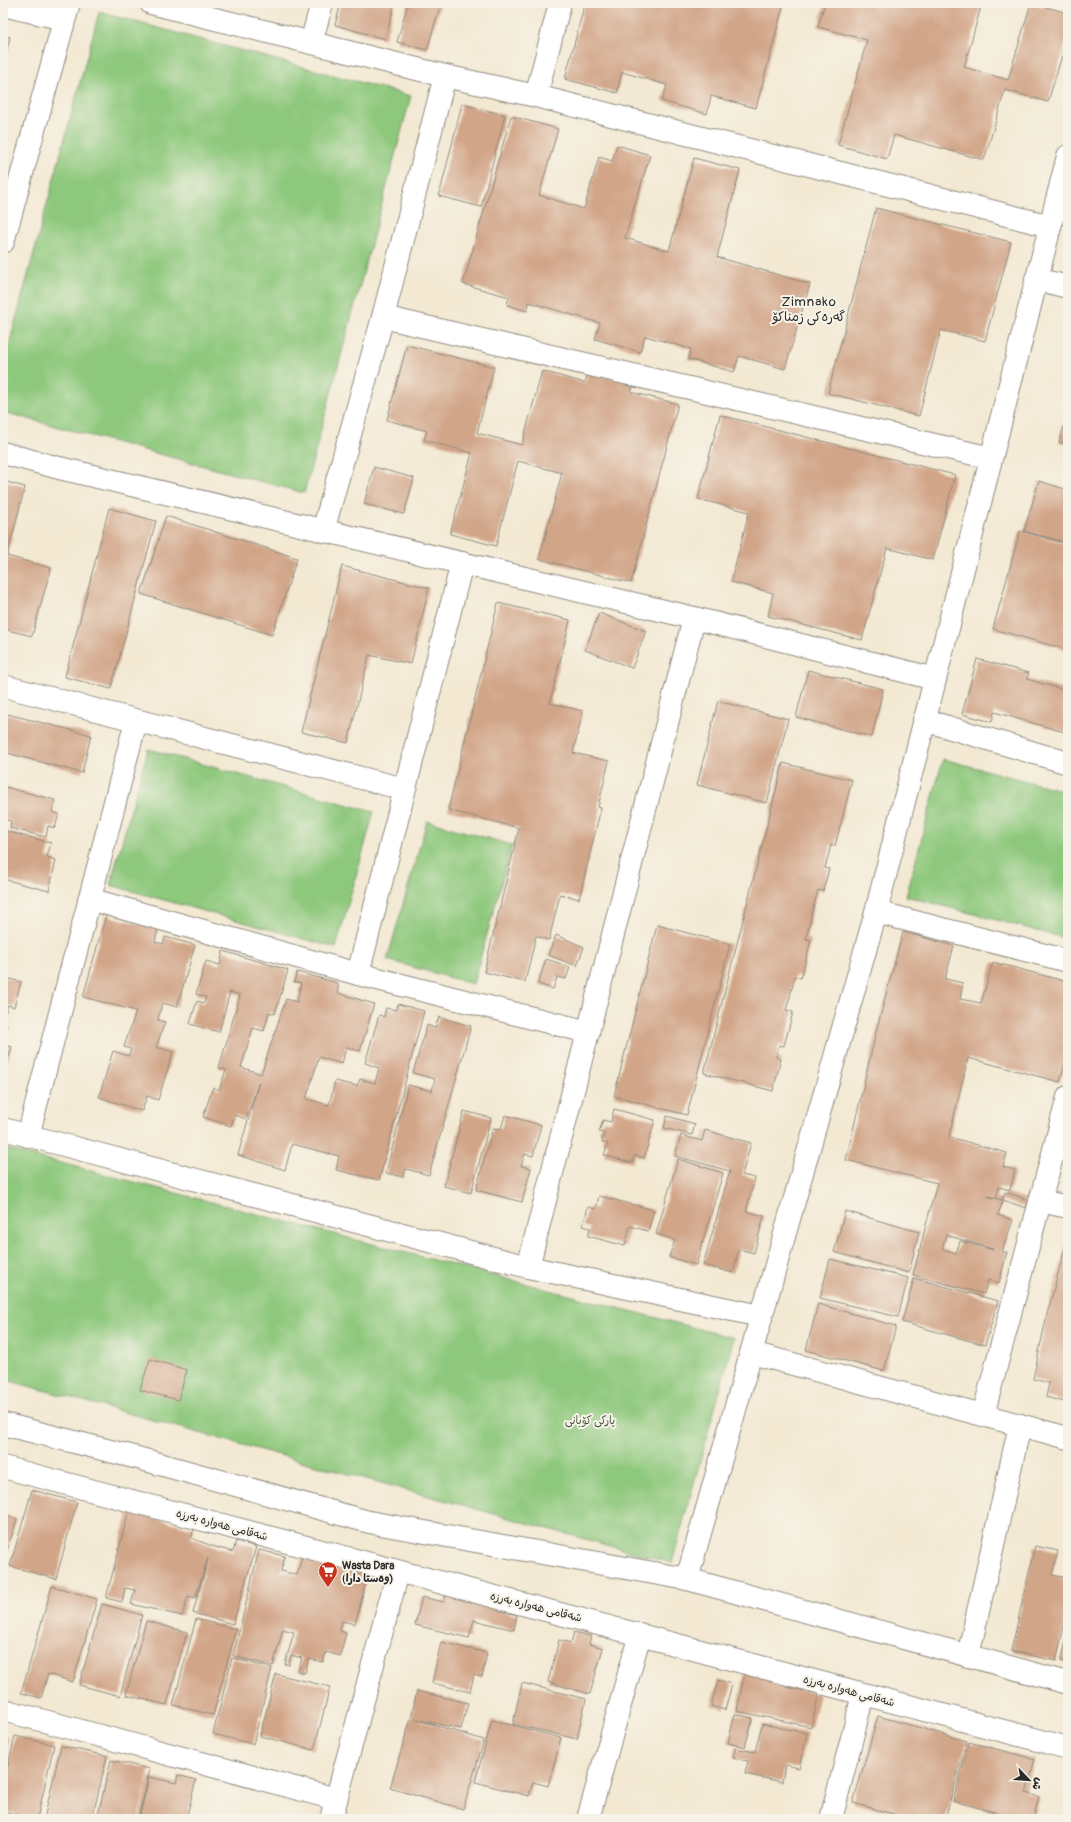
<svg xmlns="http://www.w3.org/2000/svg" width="1071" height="1822" font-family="Pangolin,'Playpen Sans Arabic',sans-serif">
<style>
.green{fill:#8dc87c;stroke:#5c7a54}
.building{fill:#d1a588;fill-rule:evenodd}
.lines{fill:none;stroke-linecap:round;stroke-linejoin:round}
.minor-casing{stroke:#8f8a7f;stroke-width:24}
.secondary-casing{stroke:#8f8a7f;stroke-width:24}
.minor{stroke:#fff;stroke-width:22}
.secondary{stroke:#fff;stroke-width:22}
.labels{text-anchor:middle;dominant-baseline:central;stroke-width:4;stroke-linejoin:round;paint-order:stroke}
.park-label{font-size:11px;fill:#485a43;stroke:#f7f3e8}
.street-label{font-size:11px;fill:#2b2b2b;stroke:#f7f3e8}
.poi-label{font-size:11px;font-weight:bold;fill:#2b2b2b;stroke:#f7f3e8;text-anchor:start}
.quarter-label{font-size:13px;letter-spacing:1px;fill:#2b2b2b;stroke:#f7f3e8}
</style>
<rect width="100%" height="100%" fill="#f7f3e8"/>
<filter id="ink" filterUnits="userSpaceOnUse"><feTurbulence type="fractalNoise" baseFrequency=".025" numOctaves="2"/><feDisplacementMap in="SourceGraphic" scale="8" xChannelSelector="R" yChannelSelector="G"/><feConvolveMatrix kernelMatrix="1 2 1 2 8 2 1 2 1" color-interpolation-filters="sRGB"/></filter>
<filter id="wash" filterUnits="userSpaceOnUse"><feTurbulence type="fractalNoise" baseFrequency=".012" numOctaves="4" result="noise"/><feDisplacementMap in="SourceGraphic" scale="16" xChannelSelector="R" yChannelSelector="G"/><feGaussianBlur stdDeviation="0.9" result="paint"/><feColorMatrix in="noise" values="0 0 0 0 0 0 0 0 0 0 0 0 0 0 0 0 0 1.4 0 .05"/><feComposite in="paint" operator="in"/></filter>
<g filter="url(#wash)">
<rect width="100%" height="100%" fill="#f3e9d3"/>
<!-- green -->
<g class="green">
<polygon points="99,12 411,96 304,493 3,412 3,367"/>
<polygon points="148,749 374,812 336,948 110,885"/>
<polygon points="943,759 1068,792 1068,939 906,896"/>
<polygon points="427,821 512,845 473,984 387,960"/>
<polygon points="3,1148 734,1338 672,1563 3,1379"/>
</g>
<g id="blocks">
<!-- building -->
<g class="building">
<polygon points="341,3 395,3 385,39 335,25"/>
<polygon points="408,3 441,3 427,50 397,42"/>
<polygon points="509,3 523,3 522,7"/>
<polygon points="585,3 784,3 756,108 711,96 707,114 662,101 667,85 622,72 617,93 565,79"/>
<polygon points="825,3 982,3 964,67 1008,80 1031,3 1068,13 1068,36 1048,102 1005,90 984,160 894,135 887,159 838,145 867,40 818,27"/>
<polygon points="3,35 10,37 4,63 3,63"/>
<polygon points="462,104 505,115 481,207 439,196"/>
<polygon points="511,116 558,129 539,195 584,209 599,157 612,161 617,145 650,155 625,238 669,251 694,158 740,170 717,257 810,284 785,369 739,356 734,372 688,359 691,349 645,336 640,352 595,339 600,323 529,302 527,311 507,305 509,297 463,284"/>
<polygon points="876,208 1011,242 985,341 941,330 919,416 828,393"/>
<polygon points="1068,338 1068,350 1064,349"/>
<polygon points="407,345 494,367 477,433 522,445 542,371 585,383 588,372 634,384 631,392 678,404 631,583 539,559 562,473 518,461 496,546 450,534 472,453 424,440 427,431 387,420"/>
<polygon points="1068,414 1068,444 1059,442"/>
<polygon points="720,415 955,475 933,560 887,548 862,640 768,616 773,593 731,582 749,512 698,499"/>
<polygon points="374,467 414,478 404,514 364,504"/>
<polygon points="3,481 25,487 7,556 51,568 32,636 3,629"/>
<polygon points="1039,481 1068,490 1068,543 1024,531"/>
<polygon points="109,508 156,521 111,689 65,677"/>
<polygon points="166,516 297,558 272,635 141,594"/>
<polygon points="1020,531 1068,544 1068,650 993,629"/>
<polygon points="342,566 429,588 411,664 369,655 348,743 301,732"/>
<polygon points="498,603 570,620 550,703 583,711 573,753 609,761 598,807 601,808 579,899 560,894 549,940 536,936 525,982 484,972 519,828 448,810"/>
<polygon points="599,613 646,631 632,668 585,650"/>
<polygon points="977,659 1029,673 1027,679 1064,690 1062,698 1064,700 1068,686 1068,733 994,712 992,722 962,714"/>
<polygon points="808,670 883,689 872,737 796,717"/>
<polygon points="718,701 788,719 767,803 697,785"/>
<polygon points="3,713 91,735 82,773 3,752"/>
<polygon points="783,763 852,780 835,846 831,845 825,868 829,869 823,891 818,890 812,912 806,939 811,940 801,978 795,976 789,1000 786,1010 793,1012 784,1046 779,1045 776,1057 781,1059 773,1091 704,1073"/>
<polygon points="5,787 55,800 52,812 59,814 55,828 48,826 46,837 10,828 11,821 3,819"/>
<polygon points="5,831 51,843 47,857 56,860 49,891 3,879 3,838"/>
<polygon points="106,915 158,929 155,942 163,944 165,937 195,945 177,1007 162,1003 158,1020 165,1022 156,1047 173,1052 158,1100 147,1096 142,1111 99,1097 113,1051 128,1056 131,1049 124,1047 136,1011 83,997"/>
<polygon points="657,925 730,944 687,1115 614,1096"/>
<path d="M903,932L954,946L945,979L963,983L960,999L981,1003L993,962L1068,982V1052L1060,1082L968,1058L949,1137L1007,1153L1003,1167L1015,1170L1010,1190L999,1187L996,1198L987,1196L1002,1200L1005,1192L1029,1200L1026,1208L1003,1200L998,1215L1013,1220L1002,1252H1007L999,1283L988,1280L984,1294L913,1275L937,1183L846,1160L877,1028ZM946,1235L993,1249V1250L960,1241L956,1253L942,1249Z"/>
<polygon points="556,935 584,947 577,966 548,955"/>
<polygon points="223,951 288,970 275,1014 269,1012 264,1031 253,1028 241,1067 261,1074 286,999 297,1002 301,983 294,982 297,972 338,983 338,993 374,1004 360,1051 346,1047 342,1064 319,1057 306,1099 329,1105 335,1081 357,1086 360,1079 375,1083 379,1068 365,1063 379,1015 384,1017 386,1008 396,1010 398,1004 424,1011 379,1180 336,1170 339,1156 292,1144 285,1170 238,1155 259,1082 246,1119 235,1115 231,1126 203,1117 213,1087 219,1090 226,1070 219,1068 240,995 230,992 219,1032 190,1024 197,1001 204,1003 206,997 196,994 206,961 220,965"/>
<polygon points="546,959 570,967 566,979 557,977 553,989 538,984"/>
<polygon points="3,977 21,982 14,1007 8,1005 3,1019"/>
<polygon points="439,1017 471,1026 429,1175 406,1169 403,1177 386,1173 408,1085 432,1091 435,1079 413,1073 427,1025 435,1028"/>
<polygon points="3,1025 7,1026 3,1037"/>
<polygon points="3,1045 12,1047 3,1075"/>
<polygon points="614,1109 655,1120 644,1158 635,1155 632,1163 604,1155 608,1144 602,1142 604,1133 599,1132 603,1120 611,1122"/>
<polygon points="464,1111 491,1118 471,1193 444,1186"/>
<polygon points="505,1115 541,1125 533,1156 525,1154 521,1166 531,1168 522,1202 476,1190 493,1128 501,1129"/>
<polygon points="667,1116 695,1124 692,1135 664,1128"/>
<polygon points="705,1130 751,1143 742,1175 755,1178 746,1211 764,1216 754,1253 739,1249 733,1273 703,1265 730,1171 675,1156 681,1135 702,1141"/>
<polygon points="678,1159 723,1173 696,1265 669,1257 675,1240 656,1234"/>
<polygon points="599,1196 654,1210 648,1231 630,1226 625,1246 588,1236 590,1228 583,1226 588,1207 596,1209"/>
<polygon points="845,1211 919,1232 909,1273 834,1252"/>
<polygon points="1068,1237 1068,1403 1046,1397 1049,1383 1033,1379 1048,1310"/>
<polygon points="830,1259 908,1278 898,1317 820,1298"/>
<polygon points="914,1278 998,1301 985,1345 902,1322"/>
<polygon points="818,1304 896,1326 884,1371 806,1350"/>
<polygon points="150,1359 187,1370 178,1400 140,1390"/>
<polygon points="32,1490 77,1502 56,1579 10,1566"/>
<polygon points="129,1510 194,1529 191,1538 212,1546 233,1552 236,1541 256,1547 233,1624 193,1613 208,1558 195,1598 188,1596 182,1616 131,1604 135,1590 125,1588 122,1602 106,1598"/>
<polygon points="3,1514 17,1519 3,1563"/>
<polygon points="1035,1546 1058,1551 1052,1575 1068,1578 1068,1608 1056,1661 1011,1651"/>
<polygon points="259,1550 285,1556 281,1571 297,1575 302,1557 368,1574 355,1624 342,1621 340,1631 346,1633 340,1656 326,1652 323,1662 309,1659 305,1673 298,1671 302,1658 291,1655 289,1665 285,1664 294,1632 283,1629 273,1666 233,1656"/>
<polygon points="3,1576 7,1577 3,1591"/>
<polygon points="52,1586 97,1599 73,1682 48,1674 41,1698 21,1693"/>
<polygon points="449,1586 501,1599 498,1610 517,1615 514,1630 474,1620 469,1638 415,1625 422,1597 444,1602"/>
<polygon points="102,1604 142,1615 120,1696 79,1685"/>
<polygon points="196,1619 236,1629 213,1715 173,1705"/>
<polygon points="146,1621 187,1632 167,1705 126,1695"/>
<polygon points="574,1632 591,1636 589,1644 603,1648 590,1694 548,1682 559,1640 571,1643"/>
<polygon points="1068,1634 1068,1663 1061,1661"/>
<polygon points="441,1642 487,1653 482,1677 474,1675 470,1692 432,1683"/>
<polygon points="232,1658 272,1668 253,1744 213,1734"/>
<polygon points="745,1672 787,1681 786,1687 819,1694 811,1727 737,1711"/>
<polygon points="276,1674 330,1687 314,1750 260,1736"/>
<polygon points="718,1680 732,1684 725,1710 711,1706"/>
<polygon points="522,1683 586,1699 577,1739 513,1724"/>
<polygon points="417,1691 468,1703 461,1729 415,1719 484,1740 463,1809 390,1788 411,1718"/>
<polygon points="735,1714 753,1718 745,1747 728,1743"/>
<polygon points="878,1716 967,1741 945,1819 911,1819 853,1803"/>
<polygon points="492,1720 561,1738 548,1786 533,1782 529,1796 475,1782"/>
<polygon points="762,1724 807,1733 799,1768 785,1765 782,1782 745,1774 748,1761 733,1758 735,1748 755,1752"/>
<polygon points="15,1736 54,1745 37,1819 3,1811 3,1786"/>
<polygon points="3,1737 8,1738 4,1757 3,1757"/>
<polygon points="969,1742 1035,1759 1026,1793 1039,1797 1033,1819 1021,1819 953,1801"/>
<polygon points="61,1746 107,1756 92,1819 44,1819"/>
<polygon points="111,1760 150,1769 138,1819 97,1819"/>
<polygon points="178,1775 196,1780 186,1819 139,1819 149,1777 176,1783"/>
</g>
</g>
</g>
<g filter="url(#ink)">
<use href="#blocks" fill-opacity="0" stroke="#8f8a7f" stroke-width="1"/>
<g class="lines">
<defs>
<g id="minor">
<polyline points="151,3 445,76 536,96 1050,226"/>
<polyline points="3,5 64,19"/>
<polyline points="311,43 322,3"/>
<polyline points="536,96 560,3"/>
<polyline points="3,242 69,3"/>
<polyline points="1036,279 1068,287"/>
<polyline points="383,317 991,458"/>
<polyline points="3,453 55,467 694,618 935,679"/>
<polyline points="323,531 383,317 445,76"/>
<polyline points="3,686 404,789"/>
<polyline points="924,720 1068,763"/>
<polyline points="89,899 358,974 588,1032"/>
<polyline points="876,912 1068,961"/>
<polyline points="358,974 462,563"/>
<polyline points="3,1129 528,1267 761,1316"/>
<polyline points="28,1136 136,721"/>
<polyline points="1040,1201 1068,1207"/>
<polyline points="528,1267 694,618"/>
<polyline points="752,1353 1068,1438"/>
<polyline points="983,1415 1068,1097"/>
<polyline points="687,1579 876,912 1068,156"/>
<polyline points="968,1656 1020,1425"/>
<polyline points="3,1710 336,1799"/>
<polyline points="331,1819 398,1572"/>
<polyline points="588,1819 640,1634"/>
<polyline points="831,1819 863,1695"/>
</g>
<g id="secondary">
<polyline points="3,1424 134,1457 369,1522 687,1579 1068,1683"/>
<polyline points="3,1467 1068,1748"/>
</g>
</defs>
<!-- minor casing -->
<use href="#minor" class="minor-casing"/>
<!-- secondary casing -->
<use href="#secondary" class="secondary-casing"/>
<!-- minor -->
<use href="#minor" class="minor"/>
<!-- secondary -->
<use href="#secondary" class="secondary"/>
</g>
</g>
<!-- icons -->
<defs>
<symbol id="supermarket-pin" viewBox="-11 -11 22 30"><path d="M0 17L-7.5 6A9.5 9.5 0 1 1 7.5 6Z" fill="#c8321e" stroke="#f7f3e8"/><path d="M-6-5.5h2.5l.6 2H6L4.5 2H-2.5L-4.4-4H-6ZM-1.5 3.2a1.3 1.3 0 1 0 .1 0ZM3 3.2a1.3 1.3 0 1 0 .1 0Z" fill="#fff"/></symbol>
</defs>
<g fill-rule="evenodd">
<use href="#supermarket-pin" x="317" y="1560" width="22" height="30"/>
</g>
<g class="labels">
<!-- park labels -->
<g class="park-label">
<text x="590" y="1420">پارکی کۆبانی</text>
</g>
<!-- street labels -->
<g class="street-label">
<text transform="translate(222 1525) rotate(15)">شەقامی هەوارە بەرزە</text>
<text transform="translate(536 1607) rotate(14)">شەقامی هەوارە بەرزە</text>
<text transform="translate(849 1691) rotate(15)">شەقامی هەوارە بەرزە</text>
</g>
<!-- poi labels -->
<g class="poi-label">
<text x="342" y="1565">Wasta Dara<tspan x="342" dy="13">(وەستا دارا)</tspan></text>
</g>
<!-- quarter labels -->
<g class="quarter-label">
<text x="809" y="302">Zimnako<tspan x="809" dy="15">گەرەکی زمناکۆ</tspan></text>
</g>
</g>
<!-- margin -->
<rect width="1071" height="1822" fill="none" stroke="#f7f3e8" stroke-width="16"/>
<!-- north arrow -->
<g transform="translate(1029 1780) rotate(115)" stroke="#f7f3e8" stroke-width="3" paint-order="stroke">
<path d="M0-3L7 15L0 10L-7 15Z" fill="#2b2b2b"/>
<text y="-6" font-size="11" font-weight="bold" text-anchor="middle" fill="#2b2b2b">ش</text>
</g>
</svg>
